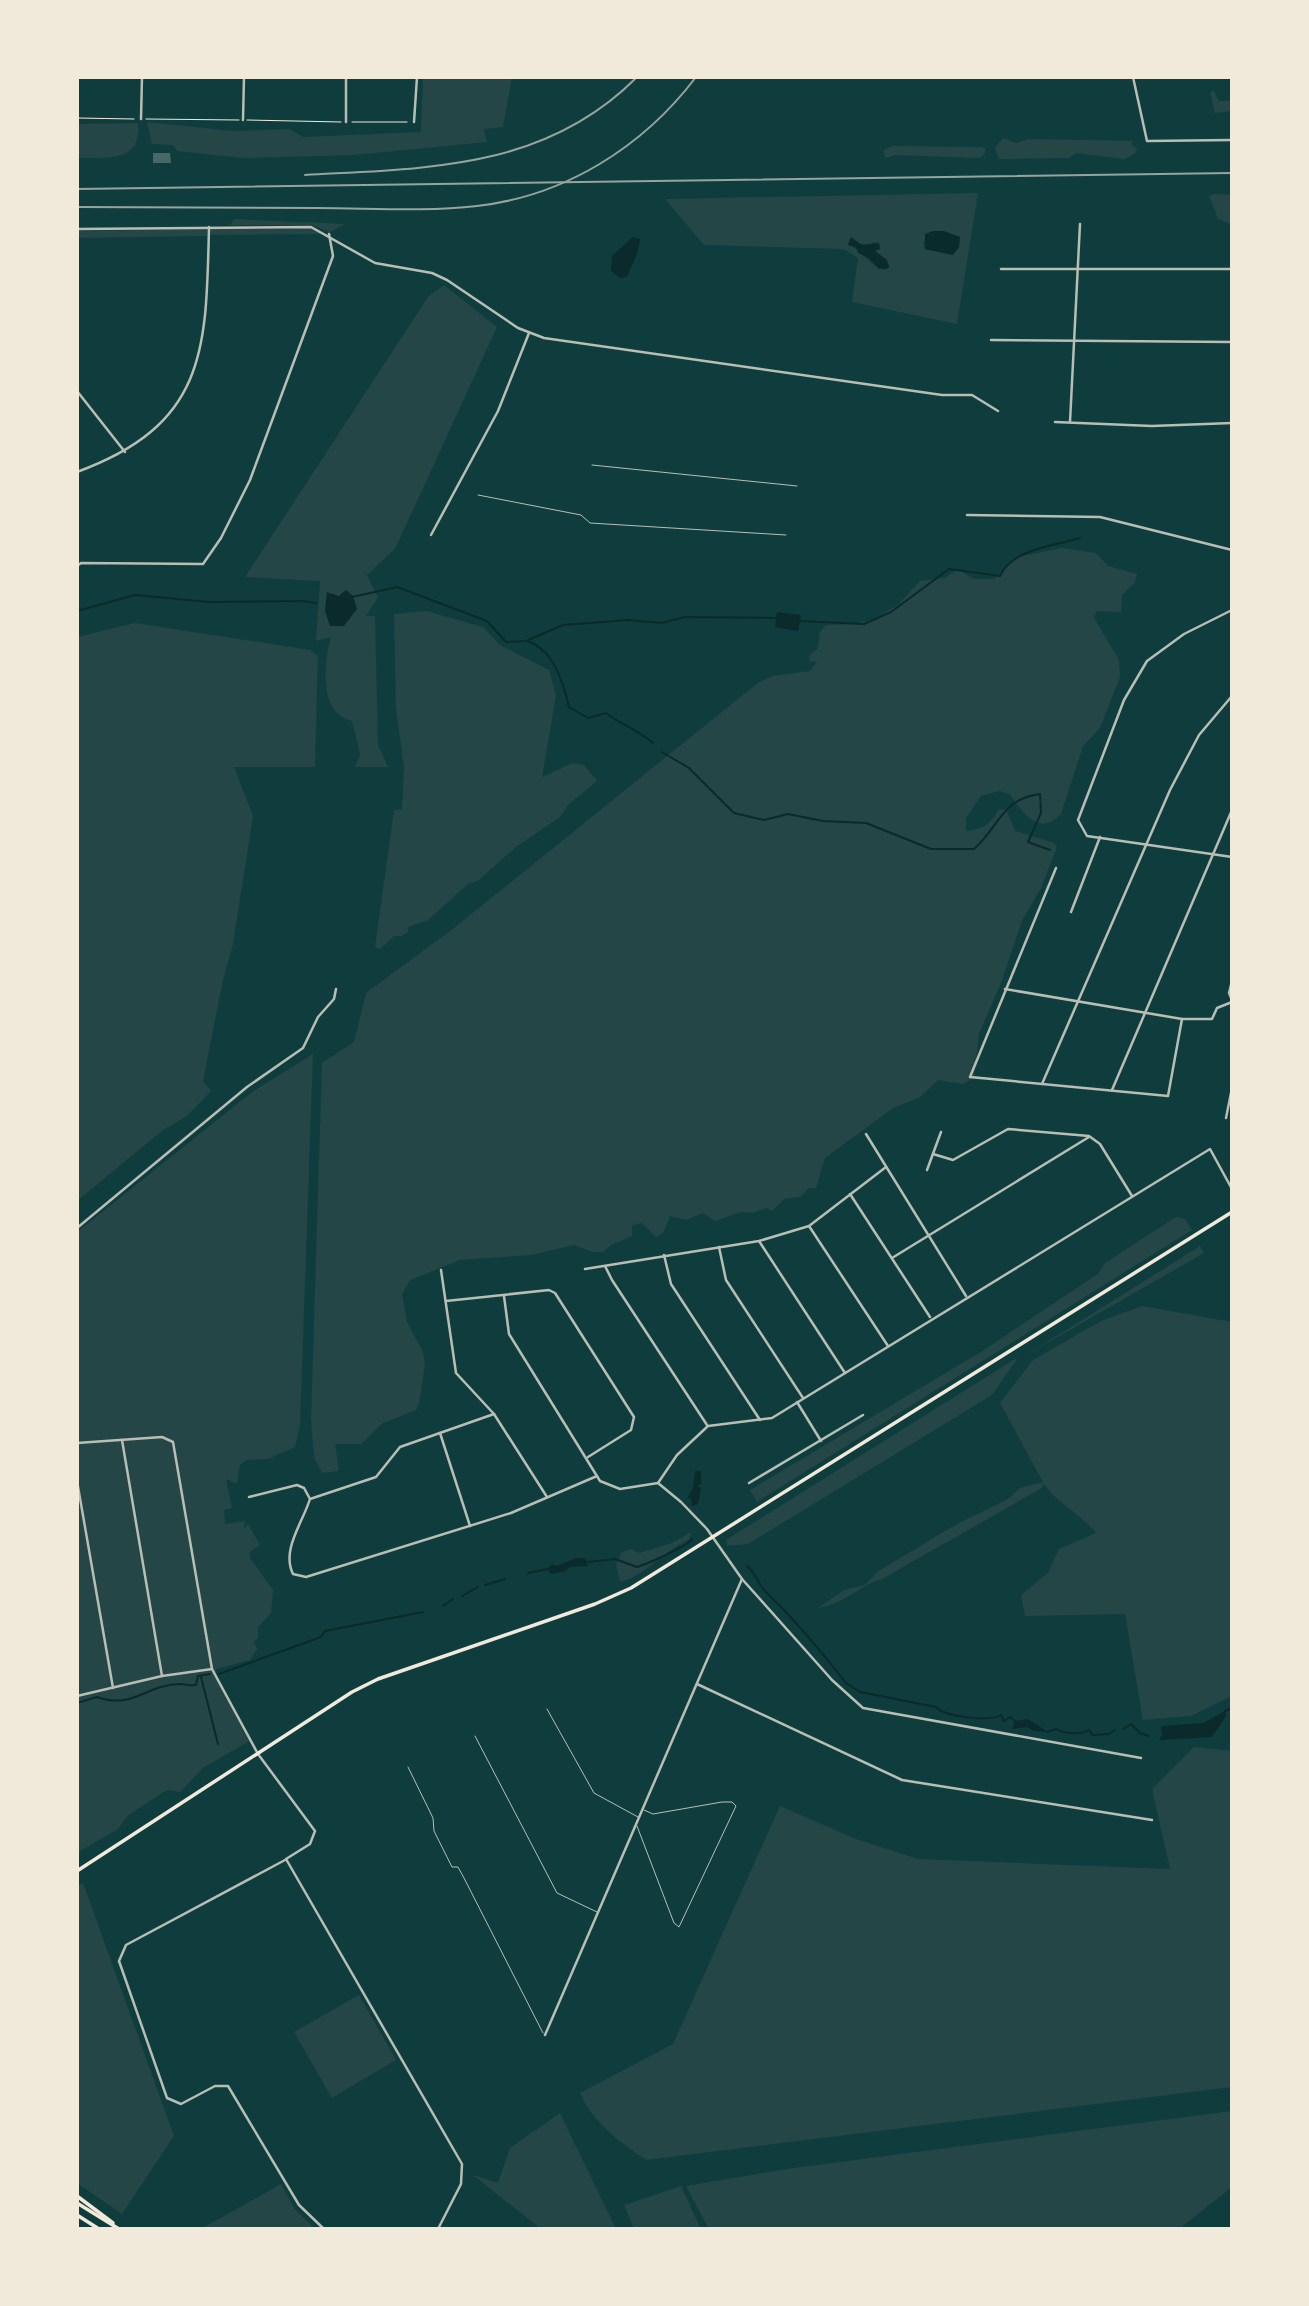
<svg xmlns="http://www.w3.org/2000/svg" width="1309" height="2306" font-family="Montserrat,sans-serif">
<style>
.green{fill:#244646;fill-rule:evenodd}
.water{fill:#0a2a2b}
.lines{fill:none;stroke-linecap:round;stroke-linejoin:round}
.stream{stroke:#0a2a2b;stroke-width:2}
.building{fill:#486865}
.path{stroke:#f1e9da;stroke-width:1}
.service{stroke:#b8beb3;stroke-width:1}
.minor{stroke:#b8beb3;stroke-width:2.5}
.secondary{stroke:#f1e9da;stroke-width:3.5}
.trunk{stroke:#f1e9da;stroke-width:3.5}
.rail{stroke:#97a49c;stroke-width:2}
</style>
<rect width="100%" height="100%" fill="#0f3d3e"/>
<!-- green -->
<g class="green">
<polygon points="423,77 512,77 503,127 484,129 487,142 354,155 242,158 177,151 173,145 152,144 147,122 233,131 289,129 303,137 421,132"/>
<polygon points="1214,91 1219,101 1232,101 1232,111 1215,113 1210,92"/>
<path d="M138,123C142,164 106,157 77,158V124Z"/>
<polygon points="1003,138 1016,143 1029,139 1134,141 1131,144 1137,149 1135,154 1124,159 1076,153 1069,158 999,159 995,148"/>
<polygon points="892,146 981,147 985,148 985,153 980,158 895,155 885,158 884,150"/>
<path d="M978,193L957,324L852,302L858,258L844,249L704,245L665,199ZM933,231L953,235L959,247L953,255L925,249L923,242ZM849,241L871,246L873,242L879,243L880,249L874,250L890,266L886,270C871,268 861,249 848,245Z"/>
<polygon points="1215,194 1232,195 1232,225 1218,219 1209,196"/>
<polygon points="234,219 345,224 330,232 312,225 230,225"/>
<polygon points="311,228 325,234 211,235 210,229"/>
<polygon points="207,229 207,236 77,238 77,231"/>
<path d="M444,285L497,327L395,549L367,575L378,597L366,616H375L378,745L388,767H355L360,754L352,721C318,714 324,662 331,637L316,641L320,581L245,577L428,297Z"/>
<path d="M1062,548L1096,553L1108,566L1137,574L1135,582L1122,595L1121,612L1097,611L1094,618L1119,660L1120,677L1100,728L1083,746L1061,814C1040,837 1022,813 1010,794L999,791L981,796L966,818V831C982,829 991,825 998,810L1006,809L1015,831L1054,843L1057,847L1041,888L1022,921L1001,983L979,1034L974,1078L963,1084L938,1080L919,1098L893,1108L825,1158L816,1188H809L800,1197L784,1199L772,1211L767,1208L752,1213L741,1212L715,1221L703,1213L686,1220L670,1216L663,1233L656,1237L642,1223L632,1225V1236L611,1245L603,1252H593L574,1245L531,1255L460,1260L410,1280L402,1294L407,1322L423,1352L425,1365L419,1404L416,1410L383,1423L361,1444H335L339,1471L322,1473L314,1457L311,1419L322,1063L354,1042L366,993L454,928L759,682L773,676L810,671L817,662L810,661L809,656L818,648L820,632L826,625L854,624L874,619L898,605L920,581L945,578L958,569L974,579H994L1017,557Z"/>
<polygon points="426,611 483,627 500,645 549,670 556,695 542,777 573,763 584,765 597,781 569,804 560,817 516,847 479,880 468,884 428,920 408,927 408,932 402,936 394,936 380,949 375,947 394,810 402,809 404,767 396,709 394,614"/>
<polygon points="135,623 310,650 318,656 315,767 234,767 253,816 233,944 223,980 203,1081 211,1091 187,1116 163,1130 77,1201 77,637"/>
<polygon points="313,1054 300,1426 295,1447 268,1459 246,1460 240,1465 237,1484 226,1479 232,1508 224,1510 225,1524 245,1521 244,1529 248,1524 260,1545 250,1552 250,1558 273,1590 271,1613 258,1627 258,1638 254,1642 257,1649 250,1660 216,1669 215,1676 249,1741 203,1768 180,1792 169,1790 162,1793 127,1816 118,1829 77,1853 77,1232 252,1092"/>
<polygon points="1176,1217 1185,1219 1192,1230 757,1502 750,1490 984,1350 1099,1273 1105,1263"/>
<polygon points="1200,1246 1204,1253 1028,1354"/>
<path d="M1142,1306L1232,1322V1696L1191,1716L1143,1720L1125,1614L1025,1616L1021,1595L1048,1573L1059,1549L1096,1533C1080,1513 1057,1504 1043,1483L1042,1488L882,1579C864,1582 846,1604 818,1608L844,1590L865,1585L877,1572L955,1525L1008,1499L1020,1488L1043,1482L1000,1403L1033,1360L1101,1321Z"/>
<polygon points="1018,1357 992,1395 748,1544 727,1546 726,1540"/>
<path d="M691,1532L689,1540C668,1547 638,1582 620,1581L616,1565L622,1552L631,1549L639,1553L672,1543Z"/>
<path d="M1194,1747L1232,1751V2087L646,2160C619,2141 594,2124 580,2093L673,2044L780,1806L856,1839L918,1859L1170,1869L1152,1789Z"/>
<polygon points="83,1883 174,2136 122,2214 77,2183 77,1887"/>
<polygon points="359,1995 396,2060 332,2098 294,2032"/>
<polygon points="1232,2111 1232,2187 1179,2229 709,2229 686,2186 794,2168"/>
<polygon points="560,2113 616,2229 541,2229 473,2175 498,2183 510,2148"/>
<polygon points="281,2184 294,2208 315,2229 201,2229"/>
<polygon points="681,2186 701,2229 634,2229 624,2205"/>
</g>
<!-- water -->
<g class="water">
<polygon points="933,231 944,231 960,237 959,247 953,255 925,249 925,234"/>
<path d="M633,237L640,239C639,254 631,266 627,277L620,278L611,271L612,256Z"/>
<polygon points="851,237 862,245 879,243 880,249 875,251 887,260 889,268 879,269 869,258 858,253 856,247 848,245"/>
<polygon points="346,590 353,596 357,609 344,626 330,626 325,611 327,592 339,596"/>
<polygon points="777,612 801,615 798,631 775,627"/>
<polygon points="695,1471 701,1471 701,1484 697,1486 701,1488 698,1504 692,1506 691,1498 687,1499 693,1488"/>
<polygon points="576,1558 585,1558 588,1566 570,1567 566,1571 551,1574 547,1569 552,1564 557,1566"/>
<polygon points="1225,1711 1226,1716 1212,1737 1159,1740 1162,1735 1161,1726 1203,1723"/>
<polygon points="1028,1719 1048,1732 1034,1731 1027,1727 1012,1729 1015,1721"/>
</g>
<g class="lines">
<!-- stream -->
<g class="stream">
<polyline points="352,597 397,587 487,621 506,642 526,641 563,625 628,620 662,623 685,617 776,618"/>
<polyline points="77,611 135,595 209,602 303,601 316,603"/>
<path d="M799,621L864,624L891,612L949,569L1000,576C1012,549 1053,546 1080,538"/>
<path d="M527,641C554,650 563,682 569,707L588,718L606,713C621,725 639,730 653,743"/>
<path d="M662,752L689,768L734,813L764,820L788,814L823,821L866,823L931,849H974C1000,826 1001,799 1040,794L1041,813L1028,842L1050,850"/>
<path d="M588,1562L615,1559L637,1567C647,1564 688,1546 692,1539"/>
<path d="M747,1566C757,1574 757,1583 766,1592C795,1620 821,1651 846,1683L860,1692L936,1707C945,1717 990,1722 1001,1715L1004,1721L1010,1717L1015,1721"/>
<polyline points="528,1573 548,1569"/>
<polyline points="485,1585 505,1579"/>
<polyline points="462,1596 478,1587"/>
<polyline points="443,1606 453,1599"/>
<polyline points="219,1674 321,1637 325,1631 423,1612"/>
<polyline points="201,1677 218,1744"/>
<path d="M77,1703L97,1697C133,1710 147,1684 180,1684C186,1684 189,1686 196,1685L198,1676L210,1674"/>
<polyline points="1225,1711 1232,1708"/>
<polyline points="77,1717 77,1720"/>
<polyline points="1123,1729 1131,1724 1140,1733 1149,1736"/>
<path d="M1047,1732L1056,1729C1064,1734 1081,1735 1089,1730L1093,1735L1109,1734L1115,1730"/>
</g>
</g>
<!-- building -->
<polygon class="building" points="153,153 170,153 171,163 153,163"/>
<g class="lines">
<!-- path -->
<g class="path">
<polyline points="77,118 134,119"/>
<polyline points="146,119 239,120"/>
<polyline points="247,120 341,122"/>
<polyline points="352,122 407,122"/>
</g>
<!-- service -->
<g class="service">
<polyline points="592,465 797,486"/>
<polyline points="478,495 581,515 590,523 786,535"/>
<polyline points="547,1709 594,1793 638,1817"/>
<polyline points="475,1736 557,1893 597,1912"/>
<polyline points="408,1767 433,1818 434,1831 452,1867 458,1867 464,1878 543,2033"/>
<polyline points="637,1826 674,1923 679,1927 736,1806 732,1802 722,1802 653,1814 644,1810"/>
</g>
<!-- minor -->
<g class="minor">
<polyline points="1133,77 1147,141 1232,140"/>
<polyline points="141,119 142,77"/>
<polyline points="243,120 244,77"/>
<polyline points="346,122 346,77"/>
<polyline points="414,122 417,77"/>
<polyline points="77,229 311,227 375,263 432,273 447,280 518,328 544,338 942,395 972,395 998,411"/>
<polyline points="1001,269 1232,269"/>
<polyline points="991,340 1232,342"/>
<polyline points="77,391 125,452"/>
<polyline points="1055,422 1152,426 1232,423"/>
<polyline points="1070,422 1080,224"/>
<path d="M77,472C208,424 206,348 209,227"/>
<polyline points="967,515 1100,517 1232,550"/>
<polyline points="431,535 498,411 529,333"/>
<polyline points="77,566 81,563 203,564 221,538 250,480 333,256 329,234"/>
<polyline points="1232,610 1184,634 1147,661 1124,700 1078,820 1087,836 1232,857"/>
<polyline points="1056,868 970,1077 1168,1096 1182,1019"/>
<polyline points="1071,912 1100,837"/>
<polyline points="1232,981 1229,993 1232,1000"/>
<polyline points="1005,989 1182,1019 1212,1019 1217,1008 1232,1002"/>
<polyline points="1042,1084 1170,790 1199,735 1232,696"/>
<polyline points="1112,1090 1232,810"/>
<polyline points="1226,1118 1232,1088"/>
<polyline points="866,1134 966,1296"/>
<polyline points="933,1154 953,1160 1008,1129 1089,1136 1100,1144 1132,1196"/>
<polyline points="927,1170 941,1132"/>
<polyline points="850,1194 930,1317"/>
<polyline points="809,1226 888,1346"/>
<polyline points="77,1228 247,1087 303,1048 318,1017 334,999 336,989"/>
<polyline points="759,1241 845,1373"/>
<polyline points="719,1247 726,1280 803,1398"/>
<polyline points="664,1255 671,1284 760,1420"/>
<polyline points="892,1258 1089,1137"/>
<polyline points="605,1266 612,1280 707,1425"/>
<polyline points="585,1269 759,1241 809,1226 886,1167"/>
<polyline points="441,1270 456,1373 494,1414 547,1497"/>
<polyline points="504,1296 509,1334 600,1481 620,1489 658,1483 681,1502 707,1529 742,1579 832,1680 863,1708 1141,1758"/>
<polyline points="446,1301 549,1290 555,1293 634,1417 631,1430 588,1457"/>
<polyline points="797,1402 821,1441"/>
<path d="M494,1414L400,1447L376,1477L310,1499C303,1522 281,1550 293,1574L306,1577L511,1513L597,1476"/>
<polyline points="440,1433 470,1526"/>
<polyline points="122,1440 162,1676"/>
<polyline points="77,1443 162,1437 173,1442 212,1669 258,1754 315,1831 310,1844 286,1859 462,2164 461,2184 438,2229"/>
<polyline points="77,1481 113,1688"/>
<polyline points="658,1483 677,1455 708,1426 772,1418 1210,1149 1232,1189"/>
<polyline points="749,1483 863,1415"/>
<polyline points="249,1497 297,1485 304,1488 310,1499"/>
<polyline points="697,1684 902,1780 1152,1820"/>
<polyline points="77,1696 162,1676 212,1669"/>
<polyline points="285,1860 126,1945 119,1961 167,2098 181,2104 215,2086 228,2086 299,2205 324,2229"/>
<polyline points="545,2035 742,1579"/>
</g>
<!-- secondary -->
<g class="secondary">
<polyline points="77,1871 352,1692 378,1679 595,1604 631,1588 1232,1212"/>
<polyline points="77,2196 113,2223"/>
<polyline points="77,2228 79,2229"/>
</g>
<!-- trunk -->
<g class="trunk">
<polyline points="77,2203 119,2229"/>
<polyline points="77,2215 99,2229"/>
</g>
<!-- rail -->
<g class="rail">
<path d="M305,175C427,168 545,170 637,77"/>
<polyline points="77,189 1232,173"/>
<path d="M77,207C157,208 237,208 317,208C370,208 424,212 477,206C565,196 643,147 696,77"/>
</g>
</g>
<!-- border -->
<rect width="1309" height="2306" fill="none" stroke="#f1e9da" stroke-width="158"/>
</svg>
